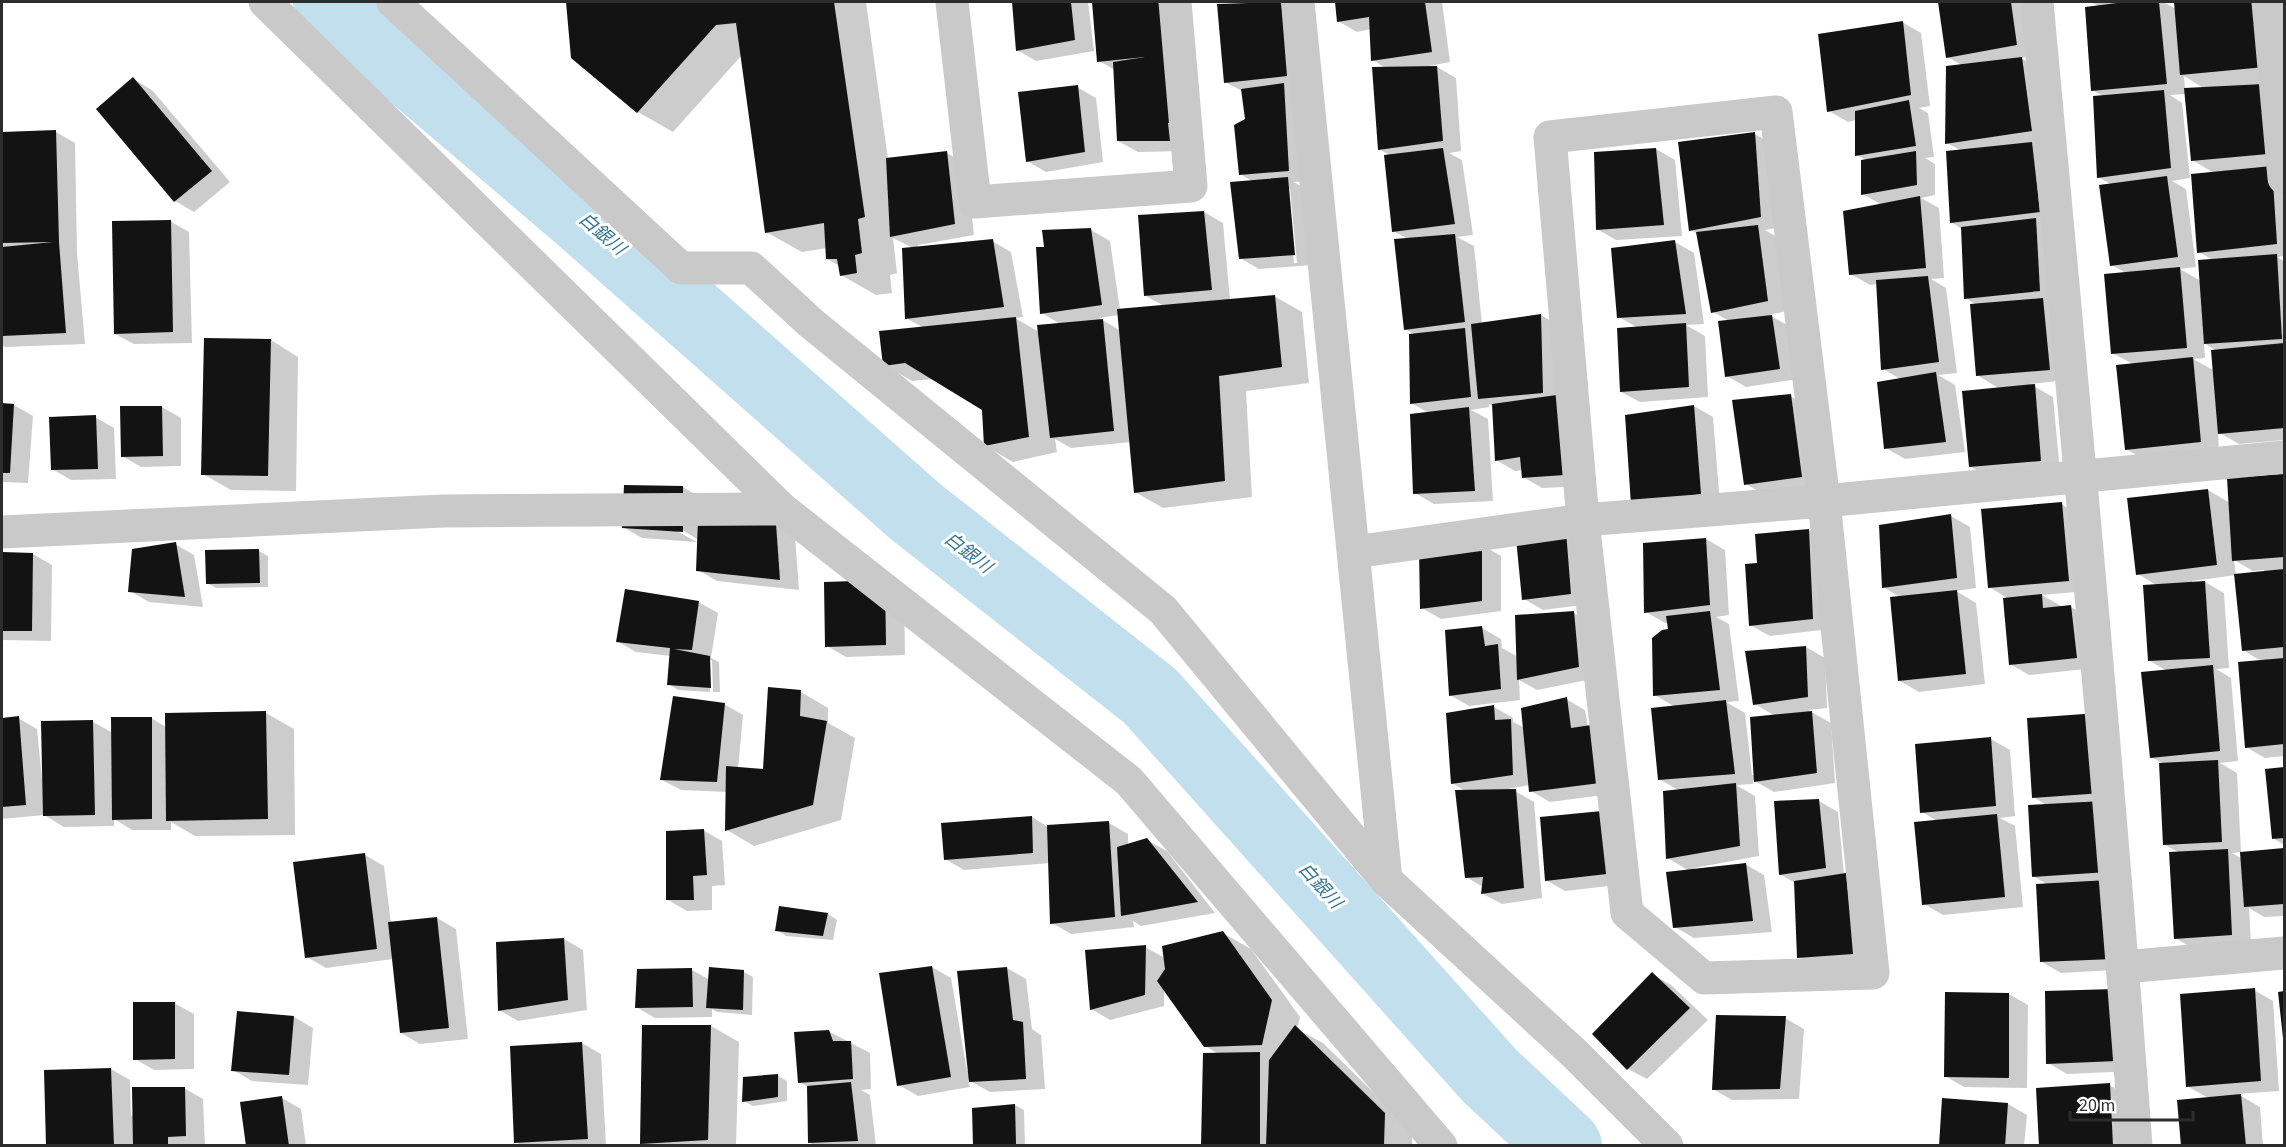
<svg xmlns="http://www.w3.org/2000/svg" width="2286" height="1147" font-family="'Source Sans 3','Noto Sans JP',sans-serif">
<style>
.shadow{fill:#0003;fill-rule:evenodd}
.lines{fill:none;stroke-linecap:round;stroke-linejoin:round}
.river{stroke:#c2dfed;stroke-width:74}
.building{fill:#131313}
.minor{stroke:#c9c9c9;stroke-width:33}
.labels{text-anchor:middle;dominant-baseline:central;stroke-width:6;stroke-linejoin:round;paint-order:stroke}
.water-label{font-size:18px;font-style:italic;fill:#357593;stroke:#fff}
</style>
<rect width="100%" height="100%" fill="#fff"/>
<!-- shadow -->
<g class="shadow">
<path d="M568,2H866L888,159L947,153L966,164L974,235L918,245V248L992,241L1011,252L1023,317L1015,318L1039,332L1062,325L1042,313L1045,248L1091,230L1110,241L1120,310L1164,306L1146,296L1204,212L1223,223L1230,300L1274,296L1302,312L1309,383L1246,391L1252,497L1163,508L1135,492L1131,442L1071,448L1055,439L1057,452L1013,462L985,446L983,409L933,379L912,381L884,365L924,328L906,318L913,248L893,238L897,273L890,275L892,293L876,295L841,275L840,266L827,259V248L802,252L766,232L742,55L673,132L638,112L572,57ZM1119,315L1121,331L1099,318Z"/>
<polygon points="1013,2 1088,2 1094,51 1036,61 1017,50"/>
<polygon points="1094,2 1177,2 1188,151 1138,152 1118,141 1115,70 1099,61"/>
<polygon points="1336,2 1442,2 1450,62 1429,66 1429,68 1437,67 1456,78 1461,151 1449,153 1462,160 1473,235 1457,237 1474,246 1482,324 1541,315 1560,326 1584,486 1542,488 1523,477 1523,470 1515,471 1496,460 1493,406 1489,404 1489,407 1471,410 1488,419 1493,501 1434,504 1415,493 1429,413 1411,403 1416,335 1405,329 1408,239 1393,231 1391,156 1379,149 1387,69 1373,60 1371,29 1357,32 1338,21"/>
<polygon points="1940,2 2029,2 2035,55 2021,58 2041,70 2050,141 2033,144 2051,154 2068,380 2030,384 2053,397 2060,472 1990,478 1971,467 2000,389 1977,375 1977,305 1965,298 1962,229 1951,222 1962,151 1947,143 1962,65 1947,57"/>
<path d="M2090,2H2163L2176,9V2H2284V256L2277,257L2284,261V440L2239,444L2218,432L2219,452L2145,460L2126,449L2133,364L2112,353L2126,273L2112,265V185L2098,177L2103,96L2092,90L2099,6ZM2184,76L2205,89L2185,90ZM2186,94L2192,160L2214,173L2199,252L2213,260L2201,281L2180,269L2196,267L2186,189L2172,181L2190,178L2182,103L2170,95ZM2204,343L2217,351L2215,371L2193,359L2205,358Z"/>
<path d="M1281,3L1300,14L1307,181L1294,182L1307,190L1313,265L1259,269L1240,258L1254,182L1240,174L1246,119L1242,91L1225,82ZM1287,189H1290L1297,263H1294Z"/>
<polygon points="1902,22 1921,33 1930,106 1919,108 1928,113 1934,157 1925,158 1935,164 1935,195 1921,198 1939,208 1944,278 1931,279 1946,288 1957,373 1938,375 1955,385 1965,452 1905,459 1886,448 1902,380 1883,369 1878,284 1870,285 1851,274 1882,205 1863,194 1866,160 1857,155 1856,120 1848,122 1829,111"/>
<polygon points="133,79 152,90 230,182 194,212 175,201"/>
<polygon points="1077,87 1096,98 1103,162 1046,172 1027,161"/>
<polygon points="56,132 75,143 77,253 85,344 5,347 2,345 2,249 5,248 2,246 2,133"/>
<polygon points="1755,134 1774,145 1780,227 1765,230 1777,237 1787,311 1769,315 1791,327 1798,379 1746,387 1727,376 1729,321 1713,312 1698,234 1691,230 1680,144"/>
<polygon points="1656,149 1675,160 1682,236 1616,240 1597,229"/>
<polygon points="170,221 189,232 192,343 134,344 115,334"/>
<polygon points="1675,242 1694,253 1704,324 1686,325 1705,336 1708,397 1640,402 1621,392 1638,328 1619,317"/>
<polygon points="271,340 298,357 296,491 231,490 203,474"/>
<polygon points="1790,396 1809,407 1820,488 1765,495 1746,484"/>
<polygon points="2,404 14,405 33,416 28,483 2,482"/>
<polygon points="1694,406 1713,417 1720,504 1651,515 1626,416"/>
<polygon points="162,407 181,418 181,466 141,467 122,456"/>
<polygon points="95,417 114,428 116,479 71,480 52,469"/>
<path d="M2284,476V756L2265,758L2246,747L2261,661L2243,650L2236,575L2192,581V583L2205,582L2224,593L2229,668L2216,669L2231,678L2238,761L2220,763L2237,773L2241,852L2232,853L2242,859L2241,853L2284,850V916L2264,917L2249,908L2251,945L2194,949L2175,938L2180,853L2165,845L2164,764L2151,757L2167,671L2150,661L2158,586L2138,574L2208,490L2230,503L2228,479ZM2234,560L2253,571L2264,570V573L2236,576Z"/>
<polygon points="683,487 701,498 793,508 799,590 717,581 698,570 699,540 677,527 675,530 697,542 642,538 623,527"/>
<polygon points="2061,504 2080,515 2087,591 2042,595 2061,606 2071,607 2090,618 2095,668 2029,675 2010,664 2009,599 1989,587"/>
<polygon points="1951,516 1970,527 1976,588 1956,591 1976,603 1985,684 1919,692 1900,681 1900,597 1883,587"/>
<polygon points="1809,530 1828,541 1831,629 1770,636 1750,625 1759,565"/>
<polygon points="1566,533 1585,544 1590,604 1543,610 1524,599"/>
<polygon points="1706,539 1725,550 1729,615 1716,617 1729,624 1739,701 1726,702 1745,713 1752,775 1755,775 1775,716 1755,704 1806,647 1825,658 1827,708 1808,710 1831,723 1835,783 1774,792 1753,780 1753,784 1736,785 1755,796 1759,856 1694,868 1695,870 1745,864 1764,875 1772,932 1694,938 1675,927 1689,871 1668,858 1680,791 1659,779 1675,707 1655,695 1669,630 1668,623 1665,623 1646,612"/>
<polygon points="175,544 194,555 203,607 149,602 130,591"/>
<polygon points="1482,545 1501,556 1501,611 1441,619 1422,608"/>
<polygon points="259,551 268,556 268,587 216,588 207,583"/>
<polygon points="2,554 33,554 52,565 51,641 2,640"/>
<polygon points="904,593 905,655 846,657 827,646"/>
<polygon points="698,602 718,613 711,658 719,662 720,692 713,692 712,660 709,660 710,692 678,690 669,684 671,656 636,652 617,641"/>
<polygon points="1574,613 1593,624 1597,678 1537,690 1519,680 1520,700 1469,706 1450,695 1482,628 1501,639 1502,648 1518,657"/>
<polygon points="801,692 828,708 828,723 855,738 841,820 754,846 727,830 727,792 681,790 662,780 724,704 743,715 738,769 765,771"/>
<polygon points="1566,699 1585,710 1588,727 1619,793 1550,802 1531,791 1530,785 1508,789 1508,791 1515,791 1534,802 1542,898 1502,904 1483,894 1483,887 1466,877 1465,791 1452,783 1494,707 1513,718 1513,722 1525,728"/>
<polygon points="266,713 294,729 295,835 195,836 171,822 171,830 132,830 114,819 114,826 64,827 44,815 2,819 2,719 18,718 37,729 42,779 44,779 93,722 113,733 151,718 166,727"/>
<polygon points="2098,714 2132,969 2061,973 2042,962 2048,885 2033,876 2048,806 2033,797"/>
<polygon points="1991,739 2010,750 2015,816 2000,818 2015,826 2023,907 1943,915 1924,904 1937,821 1922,812"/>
<polygon points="2284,768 2284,845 2273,838 2267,770"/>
<polygon points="1819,801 1838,812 1844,875 1865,886 1871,964 1817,968 1798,957 1795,883 1780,874"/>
<polygon points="1032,817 1048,827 1109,823 1128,834 1128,845 1147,840 1167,851 1215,913 1141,926 1133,921 1134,927 1071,934 1052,923 1050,863 964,870 945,859"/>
<polygon points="1542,819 1625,884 1565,891 1546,880"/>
<polygon points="703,830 722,841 725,885 712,886 712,910 687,911 668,900"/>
<polygon points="365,855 384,866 391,924 437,918 456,929 468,1039 420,1044 401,1033 393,959 326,968 307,957"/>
<polygon points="780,907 828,914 837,920 833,940 786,936 777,930"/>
<polygon points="1223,933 1251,949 1300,1017 1297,1029 1323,1043 1412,1130 1412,1146 1202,1146 1220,1055 1205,1046 1164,989 1164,1006 1110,1020 1091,1009 1145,947 1165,958"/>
<polygon points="564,939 583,950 587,1010 518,1021 499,1010"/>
<polygon points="932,967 951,978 967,1071 969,1071 1007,968 1026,979 1032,1029 1041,1035 1045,1089 990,1092 968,1080 970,1087 918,1096 899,1085"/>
<polygon points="639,970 692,970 710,980 744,972 753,977 752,1015 717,1012 712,1009 712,1017 655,1018 636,1007"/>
<polygon points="1652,974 1671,985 1708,1020 1647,1079 1628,1069"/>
<polygon points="2254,990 2273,1001 2279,1091 2238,1094 2260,1107 2263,1146 2183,1146 2210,1099 2187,1086"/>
<polygon points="2046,993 2136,1071 2067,1074 2048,1063"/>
<polygon points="2279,993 2284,993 2284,1038"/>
<polygon points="2009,994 2028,1005 2027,1088 1964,1087 1945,1076"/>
<polygon points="174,1003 194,1014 194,1069 154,1070 135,1059"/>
<polygon points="294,1017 313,1028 308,1085 252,1081 233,1070"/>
<polygon points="1785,1018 1804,1029 1799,1099 1732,1100 1713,1089"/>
<polygon points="711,1026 739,1042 736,1146 646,1146 641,1143"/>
<polygon points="828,1031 870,1053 871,1089 861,1090 870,1095 876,1146 815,1146 809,1142 808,1087 799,1082"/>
<polygon points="582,1043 601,1054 606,1146 522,1146 516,1142"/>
<polygon points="111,1069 130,1080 131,1116 184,1088 203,1099 205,1146 48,1146"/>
<polygon points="778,1076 787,1081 787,1101 753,1106 744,1101"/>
<polygon points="2109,1085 2128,1096 2131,1146 2040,1146"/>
<polygon points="282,1098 301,1109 306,1146 248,1146"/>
<polygon points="2008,1104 2027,1115 2024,1146 1940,1146"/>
<polygon points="1015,1105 1024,1110 1025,1146 975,1146"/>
</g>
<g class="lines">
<!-- river -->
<polyline class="river" points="330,2 580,215 916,512 1150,696 1490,1076 1565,1146"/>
</g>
<!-- building -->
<g class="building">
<polygon points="566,2 834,2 865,217 858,219 862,253 855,255 857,273 840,276 837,259 826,259 824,223 765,233 736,23 716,25 637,113 571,58"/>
<polygon points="1012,2 1071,2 1075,40 1016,51"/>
<polygon points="1092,2 1160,2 1178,121 1168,123 1170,141 1117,141 1113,62 1145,57 1097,62"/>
<polygon points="1281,2 1287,76 1224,83 1217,4"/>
<polygon points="1335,2 1425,2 1432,52 1371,61 1369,17 1337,22"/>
<polygon points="1938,2 2011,2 2017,45 1946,58"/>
<polygon points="2125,2 2159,2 2167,84 2091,91 2085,7"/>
<polygon points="2174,2 2259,2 2265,67 2180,75"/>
<polygon points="1903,21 1911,95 1827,112 1818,34"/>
<polygon points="2022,57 2032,131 1945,144 1946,66"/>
<polygon points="1437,66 1443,141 1378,150 1372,67"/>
<polygon points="133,77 212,171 174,202 96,109"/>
<polygon points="1284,83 1289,171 1239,175 1234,125 1245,119 1241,89"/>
<polygon points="2264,84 2268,154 2191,161 2184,88"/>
<polygon points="1078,85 1085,152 1026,162 1018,92"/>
<polygon points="2164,90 2171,168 2097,178 2093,96"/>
<polygon points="1909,100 1916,146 1855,156 1855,111"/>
<polygon points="56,130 59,242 66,333 2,336 2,247 53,242 2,243 2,132"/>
<polygon points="1755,132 1761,217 1689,231 1678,142"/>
<polygon points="2032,142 2040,212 1950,223 1946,151"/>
<polygon points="1443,148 1455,224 1392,232 1384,155"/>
<polygon points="1656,148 1664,225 1596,230 1594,152"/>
<polygon points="947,151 955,224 890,237 886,158"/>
<polygon points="1916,151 1917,185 1861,195 1861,160"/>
<polygon points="2272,166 2277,244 2197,253 2191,174"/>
<polygon points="2167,176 2178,257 2110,266 2099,185"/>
<polygon points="1288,177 1295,255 1239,259 1230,182"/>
<polygon points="1920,196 1926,268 1849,275 1843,211"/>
<polygon points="1204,211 1212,290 1144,296 1138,215"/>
<polygon points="2036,218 2040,291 1964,299 1961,227"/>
<polygon points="171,220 173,332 114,334 112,221"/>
<polygon points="1758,225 1768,301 1711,313 1696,232"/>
<polygon points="1091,228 1102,305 1040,314 1036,247 1044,247 1042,230"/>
<polygon points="1455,234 1465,322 1404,330 1394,239"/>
<polygon points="993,239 1004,307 905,319 902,248"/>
<polygon points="1675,240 1686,314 1617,318 1611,248"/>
<polygon points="2277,254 2282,339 2204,344 2198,260"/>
<polygon points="2180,267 2187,348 2111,354 2104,274"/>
<polygon points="1928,276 1939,362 1881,370 1876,280"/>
<polygon points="1275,295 1282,367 1219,376 1225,481 1134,493 1117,309"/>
<polygon points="2043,298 2050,370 1976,376 1970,304"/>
<polygon points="1541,314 1543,393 1478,399 1471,324"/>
<polygon points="1772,315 1780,369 1725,377 1718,321"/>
<polygon points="1016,317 1029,437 984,446 982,410 905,363 883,366 879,331"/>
<polygon points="1103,319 1114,431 1050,438 1037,325"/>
<polygon points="1686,323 1689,387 1620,392 1617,328"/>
<polygon points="1465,328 1471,397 1410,404 1409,334"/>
<polygon points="204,338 271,339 268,476 201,475"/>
<polygon points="2284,343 2284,428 2218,434 2211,350"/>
<polygon points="2193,357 2201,442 2125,450 2116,365"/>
<polygon points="1936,372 1946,442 1884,449 1877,382"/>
<polygon points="2035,384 2041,461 1969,467 1962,391"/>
<polygon points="1791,394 1802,477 1744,485 1732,400"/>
<polygon points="1557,395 1565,475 1522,478 1520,457 1495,461 1492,404"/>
<polygon points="2,403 14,404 10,473 2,473"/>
<polygon points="1694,405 1701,494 1631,505 1625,415"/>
<polygon points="120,406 162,406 163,456 121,457"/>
<polygon points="1469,407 1475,491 1413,494 1410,414"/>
<polygon points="96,415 98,469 51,470 49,417"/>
<polygon points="2284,474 2284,557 2232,561 2227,478"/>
<polygon points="624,485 683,486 683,532 622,528"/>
<polygon points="2208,489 2217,565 2136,575 2127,498"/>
<polygon points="699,494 774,495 780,580 696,571"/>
<polygon points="2062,502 2069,581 1988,588 1981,509"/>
<polygon points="1951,514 1957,578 1882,588 1879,525"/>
<polygon points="1809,529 1813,619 1749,626 1745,564 1757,563 1755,534"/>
<polygon points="1566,531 1571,594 1522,600 1516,538"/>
<polygon points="1706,538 1710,605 1644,613 1643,543"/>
<polygon points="176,542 185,597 128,592 132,549"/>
<polygon points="1482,544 1482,601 1420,609 1419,549"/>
<polygon points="259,549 260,583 206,584 205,550"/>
<polygon points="2,552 33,553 32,631 2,631"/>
<polygon points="2284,569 2284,647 2242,651 2234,574"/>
<polygon points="885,580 886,645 825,647 824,582"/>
<polygon points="2205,581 2210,658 2148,661 2143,585"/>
<polygon points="625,589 699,601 692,650 674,649 710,656 711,688 667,685 670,648 616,642"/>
<polygon points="1957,590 1966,674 1898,681 1890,597"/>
<polygon points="2042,594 2043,608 2071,605 2077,658 2009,665 2003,598"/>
<polygon points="1574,611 1579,667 1517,680 1515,615"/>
<polygon points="1710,611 1720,690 1653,696 1652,638 1662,630 1668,629 1666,616"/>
<polygon points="1482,626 1485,646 1498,644 1501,689 1449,696 1445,630"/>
<polygon points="1806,646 1808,697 1753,705 1745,651"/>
<polygon points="2284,658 2284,744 2245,748 2238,662"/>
<polygon points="2213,665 2220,751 2150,758 2141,672"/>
<polygon points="768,687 801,690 800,716 827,721 813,805 725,831 726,766 763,769"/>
<polygon points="673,696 725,703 717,782 660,780"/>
<polygon points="1567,697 1571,728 1598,724 1600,783 1529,792 1521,708"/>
<polygon points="1726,700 1735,774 1658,780 1651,708"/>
<polygon points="1494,705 1495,720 1511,719 1513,775 1451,784 1446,713"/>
<polygon points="266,711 268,819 166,821 165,713"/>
<polygon points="1812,711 1817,773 1754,782 1750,717"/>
<polygon points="2098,713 2103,793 2032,798 2027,718"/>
<polygon points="19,716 26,805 2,807 2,718"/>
<polygon points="111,717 152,717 152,819 112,820"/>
<polygon points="93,720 95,815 43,816 41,721"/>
<polygon points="1991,737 1996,806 1920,813 1915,744"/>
<polygon points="2218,760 2222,842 2163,845 2159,763"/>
<polygon points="2284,767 2284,838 2272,839 2265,769"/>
<polygon points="1736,783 1740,846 1666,859 1663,791"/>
<polygon points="1516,789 1524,888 1481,894 1483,877 1465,878 1455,790"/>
<polygon points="1819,799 1826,868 1779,875 1774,801"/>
<polygon points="2103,801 2108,872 2032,877 2028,805"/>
<polygon points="1602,811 1607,874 1545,881 1540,817"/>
<polygon points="1997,814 2005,897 1922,905 1914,822"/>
<polygon points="1032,816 1033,853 944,860 941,823"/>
<polygon points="1109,821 1115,917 1050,924 1047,825"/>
<polygon points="704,829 707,875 693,876 694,900 666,900 666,831"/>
<polygon points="1147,838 1198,902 1121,916 1117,847"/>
<polygon points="2284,848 2284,904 2244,907 2240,852"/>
<polygon points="2228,849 2232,935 2174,939 2169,852"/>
<polygon points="365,853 377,949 305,958 293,862"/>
<polygon points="1746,863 1753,921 1673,928 1666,872"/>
<polygon points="1846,873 1853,954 1797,958 1794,881"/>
<polygon points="2109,880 2113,959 2040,962 2036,884"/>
<polygon points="779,906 828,913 823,936 775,931"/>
<polygon points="437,917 449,1028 400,1033 388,922"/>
<polygon points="1223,931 1272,1000 1262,1045 1204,1047 1157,981 1165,969 1162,946"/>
<polygon points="564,938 568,1000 498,1011 496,942"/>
<polygon points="1146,945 1145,995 1090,1010 1085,950"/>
<polygon points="932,966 951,1077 897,1086 879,973"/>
<polygon points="709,967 744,970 743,1010 706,1008"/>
<polygon points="1007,967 1013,1020 1023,1022 1026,1079 969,1082 957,971"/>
<polygon points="692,968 693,1007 635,1008 637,969"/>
<polygon points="1652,972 1690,1008 1627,1070 1592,1034"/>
<polygon points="2255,988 2261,1081 2186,1087 2180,994"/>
<polygon points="2115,989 2117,1061 2046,1064 2045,991"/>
<polygon points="2284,991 2284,1038 2283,1038 2278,992"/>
<polygon points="1945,992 2009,993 2009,1078 1944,1077"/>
<polygon points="133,1002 175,1002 175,1059 133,1060"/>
<polygon points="237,1011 294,1016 289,1075 231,1071"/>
<polygon points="1716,1015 1786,1016 1780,1089 1712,1090"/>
<polygon points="642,1025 711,1025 708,1140 640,1144"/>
<polygon points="1295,1025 1385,1113 1384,1146 1266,1146 1269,1060"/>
<polygon points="829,1030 833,1041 851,1041 853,1079 798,1083 794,1032"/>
<polygon points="582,1042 588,1139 514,1143 510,1046"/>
<polygon points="1260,1052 1260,1146 1201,1146 1203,1053"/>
<polygon points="111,1068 114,1146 46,1146 44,1070"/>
<polygon points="778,1074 778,1097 742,1102 743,1077"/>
<polygon points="851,1082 858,1141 808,1143 807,1086"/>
<polygon points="2110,1083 2113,1146 2039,1146 2036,1088"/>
<polygon points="132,1087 185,1087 186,1136 168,1137 168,1146 133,1146"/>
<polygon points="2241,1094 2246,1146 2181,1146 2177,1100"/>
<polygon points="282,1096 289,1146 246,1146 240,1102"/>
<polygon points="1942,1098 2008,1103 2005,1146 1939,1146"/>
<polygon points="1015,1104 1016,1144 973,1146 972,1108"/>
</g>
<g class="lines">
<!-- minor -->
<g class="minor">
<polyline points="265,2 782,509 1129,781 1441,1146"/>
<polyline points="393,2 681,268 751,268 811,323 1163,610 1386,880 1574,1053 1667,1146"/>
<polyline points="952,2 975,202 1191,186 1175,2"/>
<polyline points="1298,2 1386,880"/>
<path d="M2037,2C2072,383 2108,764 2136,1146"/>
<polyline points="2268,2 2284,178"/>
<polygon points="1776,112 1824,501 1873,973 1704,978 1627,913 1583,520 1550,137"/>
<polyline points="2,532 443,511 782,509"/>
<polyline points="1354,552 1583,520 1824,501 2284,457"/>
<polyline points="2123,967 2284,953"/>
</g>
</g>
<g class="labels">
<!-- water labels -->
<g class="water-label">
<text transform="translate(602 234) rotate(41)">白銀川</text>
<text transform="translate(968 553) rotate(38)">白銀川</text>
<text transform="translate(1320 886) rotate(48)">白銀川</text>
</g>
</g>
<!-- border -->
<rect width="2286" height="1147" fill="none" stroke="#2c2c2c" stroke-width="6"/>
<!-- scale -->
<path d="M2070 1111v9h123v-9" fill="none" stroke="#2c2c2c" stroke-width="3"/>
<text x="2079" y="1111" font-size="18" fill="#2c2c2c" stroke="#ffffff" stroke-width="4.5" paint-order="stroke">20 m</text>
</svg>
